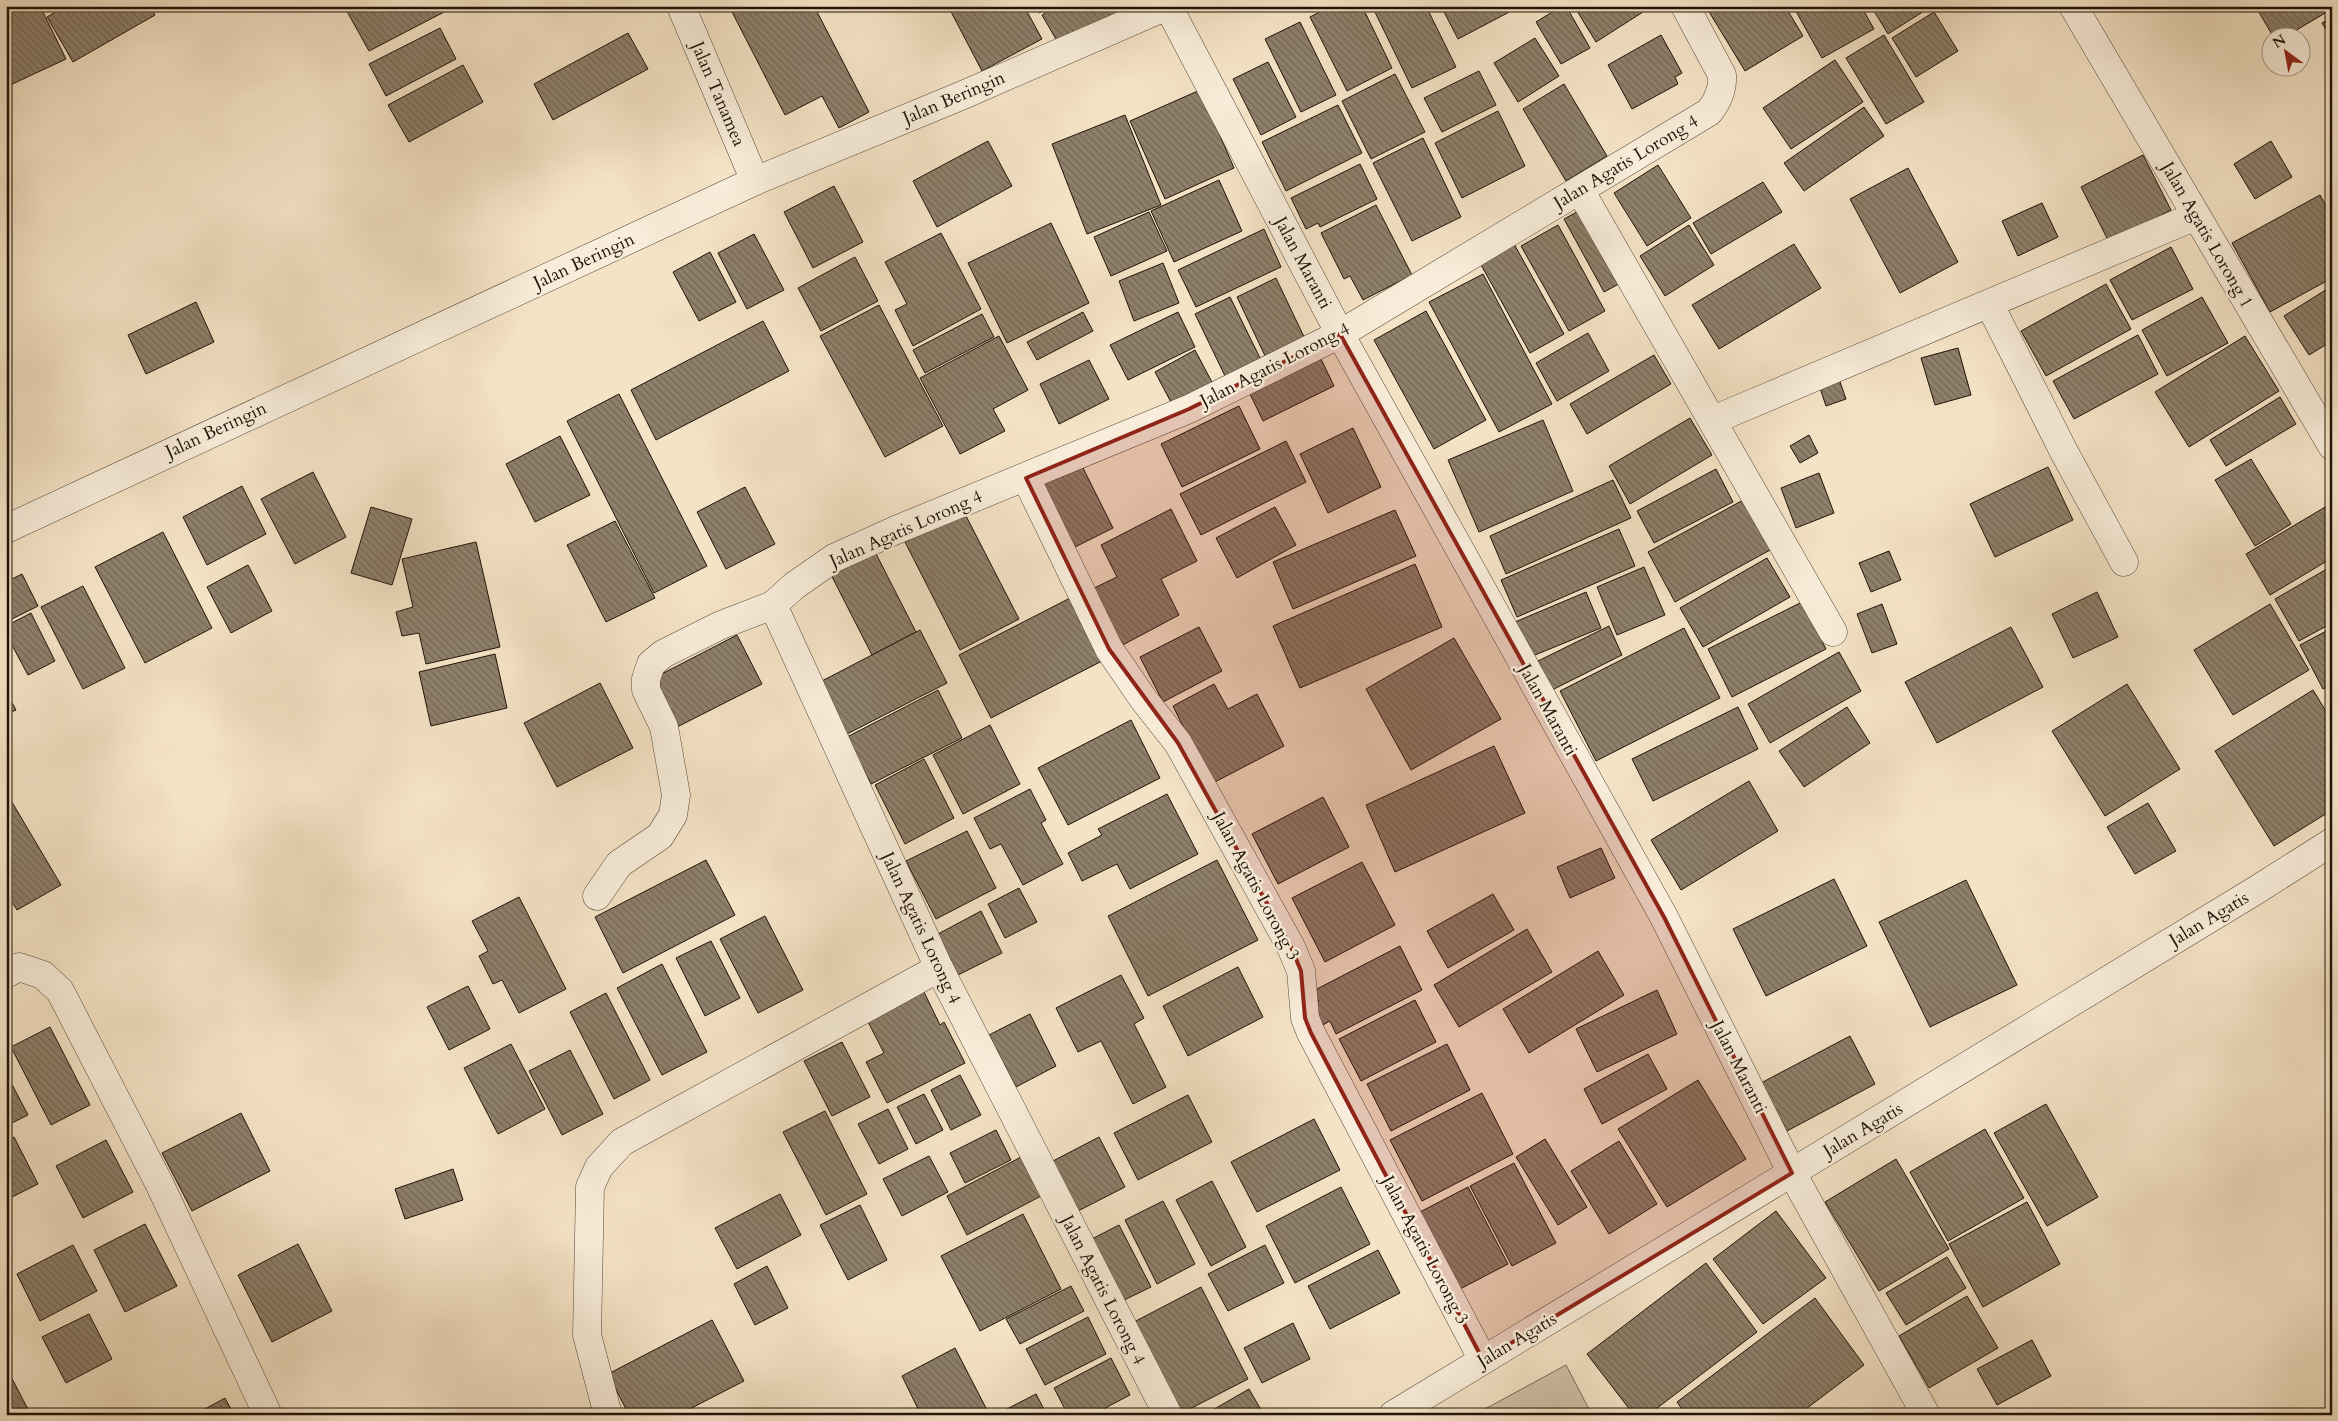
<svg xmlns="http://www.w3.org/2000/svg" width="2338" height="1421" font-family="Cardo,serif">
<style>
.green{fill:#d1c0a6;stroke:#786a57}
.building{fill:url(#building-back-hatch);stroke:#1f1408}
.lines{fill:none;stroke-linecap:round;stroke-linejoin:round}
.minor-casing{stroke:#544838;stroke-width:29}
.minor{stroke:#f8edda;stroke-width:28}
.marked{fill:#8f2418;fill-opacity:0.2;stroke:#8f2418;stroke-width:4;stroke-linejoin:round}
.labels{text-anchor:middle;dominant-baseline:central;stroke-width:5;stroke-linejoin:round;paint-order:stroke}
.street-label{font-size:18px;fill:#1f1408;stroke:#f8edda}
</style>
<defs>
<pattern id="building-back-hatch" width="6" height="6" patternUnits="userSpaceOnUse" patternTransform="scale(1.25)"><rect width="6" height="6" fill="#8e806b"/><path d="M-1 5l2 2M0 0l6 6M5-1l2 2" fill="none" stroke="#736856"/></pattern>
</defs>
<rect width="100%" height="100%" fill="#f5e3c6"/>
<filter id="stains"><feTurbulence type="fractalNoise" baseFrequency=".004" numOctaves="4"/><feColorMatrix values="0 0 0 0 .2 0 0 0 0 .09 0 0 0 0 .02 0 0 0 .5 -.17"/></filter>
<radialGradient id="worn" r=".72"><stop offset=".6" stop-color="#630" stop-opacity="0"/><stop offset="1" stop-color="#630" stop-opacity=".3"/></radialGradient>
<!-- green -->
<polygon class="green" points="1566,1365 1592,1415 1474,1415"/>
<!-- building -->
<g class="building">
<polygon points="6,6 40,6 66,59 6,87"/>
<polygon points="66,6 150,6 155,15 73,62 47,17"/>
<polygon points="344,6 443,6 446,11 369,51"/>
<polygon points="744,6 814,6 869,112 839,128 822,96 785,115 732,12"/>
<polygon points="948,6 1024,6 1042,39 982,71"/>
<polygon points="1035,6 1051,6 1039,13"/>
<polygon points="1057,6 1132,6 1060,46 1042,15"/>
<polygon points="1331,6 1362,6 1392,68 1347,91 1310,17"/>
<polygon points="1372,6 1426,6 1456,67 1412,88"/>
<polygon points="1441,6 1511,6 1513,10 1458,39"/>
<polygon points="1562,6 1566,6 1590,48 1561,64 1536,22"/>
<polygon points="1574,6 1640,6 1643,12 1596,42"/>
<polygon points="1714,6 1785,6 1803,36 1745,71 1708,10"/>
<polygon points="1793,6 1861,6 1874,29 1822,58"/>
<polygon points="1871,6 1932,6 1888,34"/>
<polygon points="2006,6 2018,6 2009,11"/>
<polygon points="2236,6 2247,6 2239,11"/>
<polygon points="2332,6 2332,9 2283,38 2274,38 2256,7"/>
<polygon points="1934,12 1958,51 1916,77 1892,38"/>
<polygon points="2332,18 2332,39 2322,23"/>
<polygon points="1300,22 1336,95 1301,112 1265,39"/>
<polygon points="440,28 456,59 386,96 369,64"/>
<polygon points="628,33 648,69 553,120 534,84"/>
<polygon points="1661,35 1682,73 1675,77 1678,84 1632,109 1608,65"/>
<polygon points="1884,35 1924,102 1886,124 1846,58"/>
<polygon points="1535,38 1559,76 1518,102 1494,63"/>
<polygon points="1835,60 1863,102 1791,149 1763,108"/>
<polygon points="1268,62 1296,117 1261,135 1233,79"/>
<polygon points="463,65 483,102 409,142 388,105"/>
<polygon points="1479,71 1496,105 1442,132 1424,98"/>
<polygon points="1395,74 1425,132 1371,159 1342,101"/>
<polygon points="1564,84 1607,156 1566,181 1523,109"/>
<polygon points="1200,90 1234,168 1165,199 1130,121"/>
<polygon points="1338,105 1362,153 1286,191 1262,142"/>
<polygon points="1864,107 1884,136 1804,191 1784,163"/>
<polygon points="1498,111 1525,166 1462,198 1435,143"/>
<polygon points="1125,115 1161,205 1087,234 1052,144"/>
<polygon points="1423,138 1461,217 1412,241 1373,163"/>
<polygon points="988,141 1012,186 937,227 913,181"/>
<polygon points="2271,141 2292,177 2255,199 2234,164"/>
<polygon points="2143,155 2171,210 2109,242 2081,187"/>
<polygon points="1360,164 1377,199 1320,227 1318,223 1306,229 1291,198"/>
<polygon points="1658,165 1691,218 1647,246 1614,193"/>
<polygon points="1908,168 1958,262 1900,293 1850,199"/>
<polygon points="1219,180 1242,231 1174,262 1151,211"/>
<polygon points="1763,182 1782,212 1711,254 1693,223"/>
<polygon points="834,186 863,242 813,268 784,212"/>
<polygon points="2320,195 2332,217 2332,278 2270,312 2232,243"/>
<polygon points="2042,203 2058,237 2018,256 2002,221"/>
<polygon points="1376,205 1412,275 1363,300 1350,276 1344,279 1321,233"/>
<polygon points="1586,207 1626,280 1604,292 1564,219"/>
<polygon points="1149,212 1167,251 1111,276 1094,237"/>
<polygon points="1051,223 1089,303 1007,343 968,263"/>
<polygon points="1558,225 1605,311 1569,331 1521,246"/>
<polygon points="1689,225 1714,265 1665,296 1640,256"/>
<polygon points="1264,229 1281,267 1196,307 1178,270"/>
<polygon points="941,233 981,309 913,346 895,310 907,304 885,262"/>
<polygon points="754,234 784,290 747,309 718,253"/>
<polygon points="1514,244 1564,334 1530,353 1480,263"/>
<polygon points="1794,244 1821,288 1719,349 1692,305"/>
<polygon points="2171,247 2193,289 2132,320 2110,280"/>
<polygon points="710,252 736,302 699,321 673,272"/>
<polygon points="855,257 878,301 821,331 798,288"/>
<polygon points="1163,263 1179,303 1134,321 1119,281"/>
<polygon points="1483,274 1552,404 1499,432 1429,302"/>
<polygon points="1276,278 1306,341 1267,360 1237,297"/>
<polygon points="2106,284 2131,329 2046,376 2021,331"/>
<polygon points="2332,286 2332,341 2309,355 2284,316"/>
<polygon points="1230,297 1261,360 1226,378 1195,314"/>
<polygon points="2202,297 2228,343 2167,376 2142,330"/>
<polygon points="196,302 214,342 146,374 128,335"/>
<polygon points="879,305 943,426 885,457 820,336"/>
<polygon points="1426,311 1486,420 1434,449 1374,340"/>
<polygon points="1083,312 1093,331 1037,360 1027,342"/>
<polygon points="1178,312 1195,347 1128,380 1110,345"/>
<polygon points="982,314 994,337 925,373 913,350"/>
<polygon points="763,321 789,371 656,440 631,390"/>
<polygon points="1588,333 1609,371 1557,401 1536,363"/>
<polygon points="2138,335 2158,374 2074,419 2053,381"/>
<polygon points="999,336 1028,390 993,409 1005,431 960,454 920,378"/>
<polygon points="2245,336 2279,391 2189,447 2155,392"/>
<polygon points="1958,348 1971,395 1935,405 1921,358"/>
<polygon points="1195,350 1214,386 1173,406 1155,372"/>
<polygon points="1654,355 1671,384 1587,434 1570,404"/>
<polygon points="1321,359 1334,386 1263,421 1250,394"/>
<polygon points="1089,360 1109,399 1059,424 1040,384"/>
<polygon points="1838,376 1846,399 1826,406 1818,382"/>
<polygon points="619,394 707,566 654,593 567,421"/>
<polygon points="2280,397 2296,424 2226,466 2210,440"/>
<polygon points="1239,406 1260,449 1182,487 1161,444"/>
<polygon points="1690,418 1712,455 1630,504 1609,466"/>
<polygon points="1543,420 1573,491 1479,532 1448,460"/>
<polygon points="1353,428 1381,487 1328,513 1300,454"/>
<polygon points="1809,435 1818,453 1800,463 1790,446"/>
<polygon points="560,436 590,495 535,522 506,464"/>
<polygon points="1286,441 1306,482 1201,535 1180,494"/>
<polygon points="2251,459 2291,524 2255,546 2215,480"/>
<polygon points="1079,460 1113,528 1071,549 1037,482"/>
<polygon points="2048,467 2073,520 1995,557 1970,504"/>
<polygon points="1716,469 1733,502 1654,543 1637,511"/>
<polygon points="313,472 346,537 295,564 261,499"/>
<polygon points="1819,473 1834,513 1796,528 1781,488"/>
<polygon points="1613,480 1631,518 1506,574 1490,536"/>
<polygon points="242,486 266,534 207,565 183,517"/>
<polygon points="745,487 775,544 726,569 697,512"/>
<polygon points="1745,499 1772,549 1675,602 1648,552"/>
<polygon points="2332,503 2332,558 2270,595 2246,554"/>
<polygon points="371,507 412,519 392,585 351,573"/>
<polygon points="1275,507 1296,545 1237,578 1216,538"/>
<polygon points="1171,509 1197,561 1161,579 1179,615 1117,648 1088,591 1117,577 1101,545"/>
<polygon points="1395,510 1416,556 1293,609 1273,562"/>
<polygon points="964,512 1019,619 960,650 905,542"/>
<polygon points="615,521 655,598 606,622 567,545"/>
<polygon points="1619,529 1635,566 1517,617 1501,580"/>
<polygon points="163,532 212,628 145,663 95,567"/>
<polygon points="476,542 500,647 426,664 419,633 402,636 396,612 413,607 402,559"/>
<polygon points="870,542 916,632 872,655 826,565"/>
<polygon points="1889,551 1901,580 1871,592 1859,563"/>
<polygon points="1767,558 1790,597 1703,647 1680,608"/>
<polygon points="1415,564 1442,627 1300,688 1273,626"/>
<polygon points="248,565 272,611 231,633 207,587"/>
<polygon points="2332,566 2332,623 2299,641 2275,599"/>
<polygon points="1644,567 1665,615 1617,635 1597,587"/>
<polygon points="22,574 38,606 6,622 6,582"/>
<polygon points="83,586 125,668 83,689 41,607"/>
<polygon points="1586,592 1601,628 1530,657 1515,622"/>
<polygon points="2097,592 2118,637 2073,658 2052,614"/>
<polygon points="1072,597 1104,660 991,718 959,655"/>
<polygon points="1802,602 1826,649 1732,697 1708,649"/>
<polygon points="1882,604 1897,644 1872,653 1857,614"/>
<polygon points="2270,604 2309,670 2233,715 2194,650"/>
<polygon points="31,613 55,661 28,675 6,634 6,626"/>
<polygon points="1609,626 1622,655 1552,690 1538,661"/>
<polygon points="1199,627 1222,671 1163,702 1140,657"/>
<polygon points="2011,627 2043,687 1937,743 1905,682"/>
<polygon points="1684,628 1720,698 1596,761 1560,691"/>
<polygon points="2332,628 2332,684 2323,689 2300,645"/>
<polygon points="920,630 947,683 847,734 820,682"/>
<polygon points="737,635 762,684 677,727 652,679"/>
<polygon points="1454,638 1501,719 1411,770 1366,689"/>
<polygon points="1839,652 1861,691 1770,743 1748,704"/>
<polygon points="495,654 507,708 431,726 419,672"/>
<polygon points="600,683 633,748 557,787 524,723"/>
<polygon points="1214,684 1228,709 1257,694 1284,746 1211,784 1173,706"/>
<polygon points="2127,684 2180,769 2105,816 2052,731"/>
<polygon points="938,690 962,738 871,784 847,737"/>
<polygon points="2313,690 2332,721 2332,810 2274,846 2215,751"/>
<polygon points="6,691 16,710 6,714"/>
<polygon points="1738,707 1758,749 1653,801 1632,759"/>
<polygon points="1847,707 1870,743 1804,787 1779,751"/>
<polygon points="1131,720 1160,778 1068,825 1038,768"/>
<polygon points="990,725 1020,784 963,814 933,755"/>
<polygon points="1494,746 1525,813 1395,872 1366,805"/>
<polygon points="924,759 954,818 905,844 875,785"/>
<polygon points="1749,781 1778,831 1681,890 1651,840"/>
<polygon points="1030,789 1046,820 1041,823 1063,864 1023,885 1001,844 990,849 974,818"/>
<polygon points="6,792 61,885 17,910 6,892"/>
<polygon points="1167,794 1198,854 1130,889 1117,864 1082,881 1068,853 1102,835 1098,829"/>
<polygon points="1323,797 1349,847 1278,884 1252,834"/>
<polygon points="2148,803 2176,851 2135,874 2107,827"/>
<polygon points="967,831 996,888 936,919 906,861"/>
<polygon points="1601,848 1615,878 1570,898 1557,867"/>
<polygon points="706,860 735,915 623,973 595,917"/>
<polygon points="1217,860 1258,940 1148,996 1108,916"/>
<polygon points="1362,862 1395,925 1325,962 1292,898"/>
<polygon points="1834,879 1867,946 1766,996 1733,929"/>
<polygon points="1966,880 2017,985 1930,1027 1879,922"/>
<polygon points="1019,888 1037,922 1005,938 988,904"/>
<polygon points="1493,894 1514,930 1448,968 1427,931"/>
<polygon points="519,897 566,989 519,1013 502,980 493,984 479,956 488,951 472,921"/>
<polygon points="981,911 1002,953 958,975 938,934"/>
<polygon points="765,916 803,990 758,1013 720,939"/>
<polygon points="6,924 12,934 6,937"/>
<polygon points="1527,929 1552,972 1459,1027 1434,985"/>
<polygon points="711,941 740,998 705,1016 676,958"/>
<polygon points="1400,946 1422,990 1336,1034 1330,1021 1315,1029 1304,1008 1319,1001 1313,991"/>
<polygon points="1598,951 1624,995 1529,1053 1503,1009"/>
<polygon points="662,964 707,1052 662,1075 617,988"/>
<polygon points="1238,967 1263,1017 1188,1056 1163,1006"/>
<polygon points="1121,975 1144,1018 1134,1024 1166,1087 1133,1104 1101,1041 1078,1052 1056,1008"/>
<polygon points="468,986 490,1029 449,1050 427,1007"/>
<polygon points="923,990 940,1025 944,1022 965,1063 887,1103 866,1062 884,1053 866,1018"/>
<polygon points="1657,990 1677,1034 1597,1072 1576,1029"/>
<polygon points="606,993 650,1080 614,1099 570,1012"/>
<polygon points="1415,1000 1436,1042 1361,1081 1339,1039"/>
<polygon points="1030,1014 1056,1066 1016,1087 989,1035"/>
<polygon points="50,1027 90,1105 51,1125 11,1047"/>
<polygon points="1850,1036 1875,1084 1787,1131 1761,1083"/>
<polygon points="842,1042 870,1097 832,1116 804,1061"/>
<polygon points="511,1044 545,1109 498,1134 464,1068"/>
<polygon points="1447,1044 1470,1090 1391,1131 1367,1084"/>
<polygon points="570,1050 603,1114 562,1135 529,1071"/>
<polygon points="1648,1054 1667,1089 1602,1124 1584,1089"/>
<polygon points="6,1073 28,1115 6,1126"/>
<polygon points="960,1075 981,1115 951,1130 931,1090"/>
<polygon points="1698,1080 1746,1159 1667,1207 1618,1129"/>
<polygon points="1482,1093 1513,1154 1422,1201 1390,1140"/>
<polygon points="924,1094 943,1130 916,1144 897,1107"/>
<polygon points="1188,1095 1212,1142 1138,1180 1114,1133"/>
<polygon points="2046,1104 2098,1197 2047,1226 1994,1133"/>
<polygon points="888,1109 908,1149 879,1164 858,1124"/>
<polygon points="825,1111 867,1194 826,1215 783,1132"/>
<polygon points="241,1113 270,1171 192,1211 162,1153"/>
<polygon points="1314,1119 1340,1170 1257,1212 1231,1162"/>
<polygon points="1985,1129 2024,1198 1948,1241 1910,1172"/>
<polygon points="996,1130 1011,1160 965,1183 950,1153"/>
<polygon points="14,1137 38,1184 6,1200 6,1141"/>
<polygon points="1099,1137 1125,1187 1078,1211 1053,1161"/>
<polygon points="1545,1139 1587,1207 1558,1225 1516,1157"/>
<polygon points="106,1140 133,1192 83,1218 56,1166"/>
<polygon points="1619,1141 1657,1204 1609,1234 1571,1171"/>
<polygon points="929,1156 948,1192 902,1216 883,1179"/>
<polygon points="1023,1156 1043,1195 967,1235 947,1196"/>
<polygon points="1896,1159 1949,1249 1879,1291 1825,1202"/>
<polygon points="1514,1163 1556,1243 1512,1266 1470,1186"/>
<polygon points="453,1169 463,1200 405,1219 395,1189"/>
<polygon points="1212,1181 1246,1247 1211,1266 1176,1200"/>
<polygon points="1341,1187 1370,1244 1295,1283 1266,1226"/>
<polygon points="1468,1187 1508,1264 1460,1289 1420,1212"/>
<polygon points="780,1194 801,1235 737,1269 715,1228"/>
<polygon points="1163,1201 1195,1264 1157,1284 1125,1220"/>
<polygon points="2027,1202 2060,1264 1983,1307 1949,1244"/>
<polygon points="860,1205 887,1260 848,1280 820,1225"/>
<polygon points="1776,1211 1826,1278 1763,1324 1713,1259"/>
<polygon points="1023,1214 1061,1289 980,1331 941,1256"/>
<polygon points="145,1224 177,1286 125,1312 94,1250"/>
<polygon points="1119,1225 1151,1287 1118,1303 1086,1242"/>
<polygon points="298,1244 332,1311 272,1342 238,1275"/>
<polygon points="73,1245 97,1291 40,1321 17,1274"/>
<polygon points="1265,1245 1284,1283 1228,1311 1208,1274"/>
<polygon points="1378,1250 1400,1293 1330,1329 1308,1286"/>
<polygon points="1947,1257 1966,1288 1906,1325 1886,1293"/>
<polygon points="1706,1263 1757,1332 1648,1415 1634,1415 1587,1354"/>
<polygon points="767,1266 788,1308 755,1325 734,1284"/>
<polygon points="1071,1286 1084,1311 1020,1344 1006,1319"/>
<polygon points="1201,1287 1248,1379 1178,1415 1130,1324"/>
<polygon points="1967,1296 1998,1348 1929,1388 1899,1336"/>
<polygon points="1815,1298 1864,1365 1798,1415 1686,1415 1677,1402"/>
<polygon points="89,1314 112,1359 66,1383 42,1337"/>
<polygon points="1088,1317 1106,1354 1045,1385 1026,1349"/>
<polygon points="712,1320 744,1381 678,1415 629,1415 608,1374"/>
<polygon points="1293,1323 1310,1359 1262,1383 1244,1348"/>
<polygon points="2032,1340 2051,1376 1997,1405 1977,1369"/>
<polygon points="955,1348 987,1410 977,1415 921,1415 902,1376"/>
<polygon points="1111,1358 1130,1395 1092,1415 1068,1415 1054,1388"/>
<polygon points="6,1367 31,1415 6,1415"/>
<polygon points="1249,1389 1264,1415 1204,1415"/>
<polygon points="1036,1394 1047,1415 1008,1415 1005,1410"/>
<polygon points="225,1398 234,1415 194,1415"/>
<polygon points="357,1410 359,1415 348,1415"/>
</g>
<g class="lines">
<defs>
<g id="minor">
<polyline points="681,6 755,181"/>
<polyline points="1168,6 1340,334 1664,917 1792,1173 1926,1415"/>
<polyline points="2073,6 2332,446"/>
<polyline points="1580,190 1833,632"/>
<polyline points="1990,305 2063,450 2124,562"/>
<polyline points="1713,420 2196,216"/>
<polyline points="1026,478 1109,649 1144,700 1178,743 1291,947 1301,971 1305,1018 1311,1033 1483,1360"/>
<polyline points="6,529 755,181 963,95 1167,6"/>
<polyline points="597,896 619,864 660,836 673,815 676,795 664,727 646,690 646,679 651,664 663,654 721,625 773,605"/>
<polyline points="6,974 19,967 43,975 60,991 159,1183 268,1415"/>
<polyline points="608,1415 587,1335 590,1187 599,1167 622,1142 939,968"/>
<path d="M1168,1415L939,968L773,605L794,586L834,558L896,530L1189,409L1340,334L1709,112C1718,101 1723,90 1722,75L1685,6"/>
<polyline points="1393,1415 2258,889 2332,842"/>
</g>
</defs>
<!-- minor casing -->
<use href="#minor" class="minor-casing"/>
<!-- minor -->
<use href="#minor" class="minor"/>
</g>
<!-- marked area -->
<path class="marked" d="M1340,334L1664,917L1792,1173L1483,1360L1311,1033L1305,1018L1301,971L1291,947L1178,743L1109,649L1026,478L1189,409Z"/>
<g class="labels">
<!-- street labels -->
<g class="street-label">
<text transform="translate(718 94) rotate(67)">Jalan Tanamea</text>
<text transform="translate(954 98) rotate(-23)">Jalan Beringin</text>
<text transform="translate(1626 162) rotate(-31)">Jalan Agatis Lorong 4</text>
<text transform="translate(2207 235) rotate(60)">Jalan Agatis Lorong 1</text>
<text transform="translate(584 261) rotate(-25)">Jalan Beringin</text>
<text transform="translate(1303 263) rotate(62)">Jalan Maranti</text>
<text transform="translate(1275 365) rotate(-27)">Jalan Agatis Lorong 4</text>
<text transform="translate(216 430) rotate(-25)">Jalan Beringin</text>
<text transform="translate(906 529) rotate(-24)">Jalan Agatis Lorong 4</text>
<text transform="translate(1548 710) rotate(61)">Jalan Maranti</text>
<text transform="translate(1256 886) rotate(62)">Jalan Agatis Lorong 3</text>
<text transform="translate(2209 919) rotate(-31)">Jalan Agatis</text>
<text transform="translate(921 928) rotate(65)">Jalan Agatis Lorong 4</text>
<text transform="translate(1739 1067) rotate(63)">Jalan Maranti</text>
<text transform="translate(1863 1130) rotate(-31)">Jalan Agatis</text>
<text transform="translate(1425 1250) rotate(62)">Jalan Agatis Lorong 3</text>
<text transform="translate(1103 1290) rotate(63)">Jalan Agatis Lorong 4</text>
<text transform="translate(1517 1340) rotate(-31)">Jalan Agatis</text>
</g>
</g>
<!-- margin -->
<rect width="2338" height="1421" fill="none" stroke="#f5e3c6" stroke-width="25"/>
<rect x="8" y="8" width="2323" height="1406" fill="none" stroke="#1f1408" stroke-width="2.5"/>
<rect x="12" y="12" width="2313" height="1396" fill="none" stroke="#1f1408"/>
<!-- north arrow -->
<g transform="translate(2286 52) rotate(328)"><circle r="24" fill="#f8edda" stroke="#a19686"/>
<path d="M0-4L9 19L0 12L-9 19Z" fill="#8f2418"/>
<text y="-8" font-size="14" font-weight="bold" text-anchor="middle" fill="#1f1408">N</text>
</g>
<rect width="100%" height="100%" filter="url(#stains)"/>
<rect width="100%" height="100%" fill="url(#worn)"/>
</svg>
